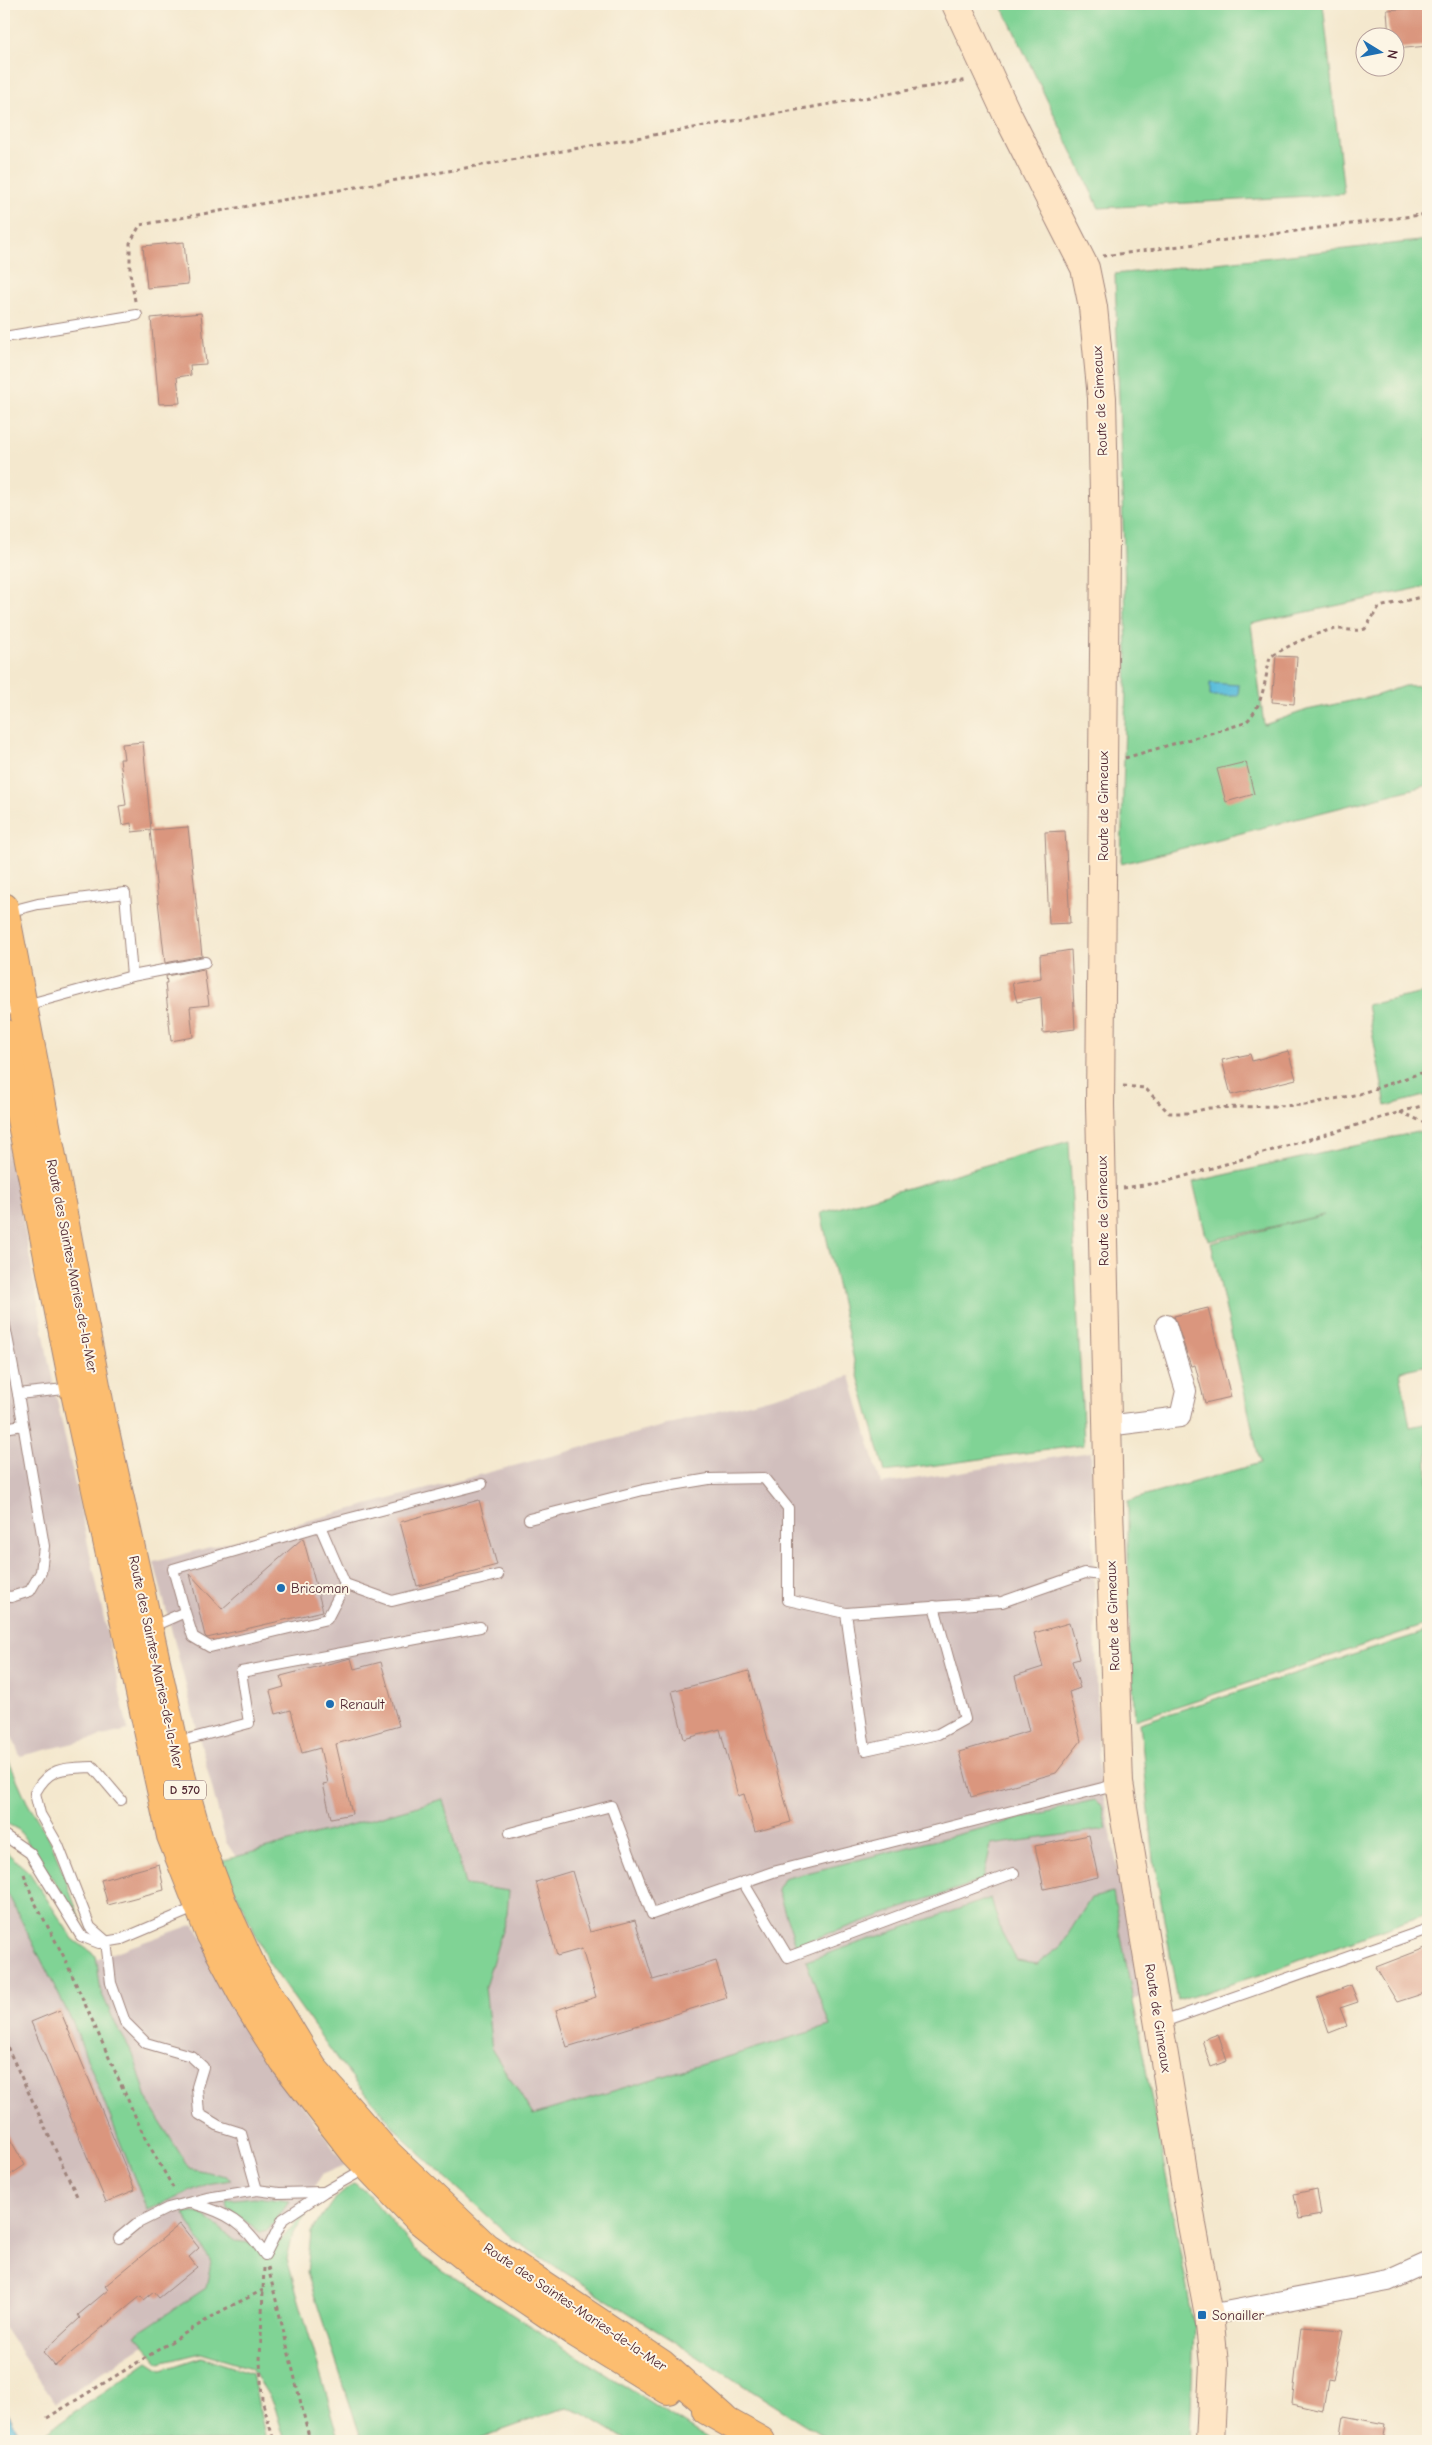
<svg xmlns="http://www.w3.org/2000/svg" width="1432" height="2445" font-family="'Comic Neue',sans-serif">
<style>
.industrial{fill:#d1bfbd}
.green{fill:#80d395;stroke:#657960}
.water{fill:#5cbedb;stroke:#536e83}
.building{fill:#da967e}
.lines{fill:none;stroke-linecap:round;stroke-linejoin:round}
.lane-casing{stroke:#9f847c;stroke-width:12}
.street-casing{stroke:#9f847c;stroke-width:22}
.secondary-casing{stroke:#9f847c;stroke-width:30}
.primary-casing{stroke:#9f847c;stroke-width:30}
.path{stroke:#9f847c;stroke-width:3;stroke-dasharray:4 4;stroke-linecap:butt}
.lane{stroke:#fff;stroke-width:10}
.street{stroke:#fff;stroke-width:20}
.secondary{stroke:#fee5c5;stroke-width:28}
.primary{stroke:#fcbd6f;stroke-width:28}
.poi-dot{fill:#1f6fb2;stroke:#fcf5e5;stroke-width:2}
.labels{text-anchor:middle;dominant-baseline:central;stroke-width:4;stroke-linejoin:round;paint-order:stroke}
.shield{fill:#fcf5e5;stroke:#7f5f63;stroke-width:1}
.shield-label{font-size:12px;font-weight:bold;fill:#4a1f2b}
.street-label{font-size:14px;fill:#4a1f2b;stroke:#fcf5e5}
.poi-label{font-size:14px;fill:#4a1f2b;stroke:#fcf5e5;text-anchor:start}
</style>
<rect width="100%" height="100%" fill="#fcf5e5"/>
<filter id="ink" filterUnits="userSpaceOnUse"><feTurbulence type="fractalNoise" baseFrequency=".02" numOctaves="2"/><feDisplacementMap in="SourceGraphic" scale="10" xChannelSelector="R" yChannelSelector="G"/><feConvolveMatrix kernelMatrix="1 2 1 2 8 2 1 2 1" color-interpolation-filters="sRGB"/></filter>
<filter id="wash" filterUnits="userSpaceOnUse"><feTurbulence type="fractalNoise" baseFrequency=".0096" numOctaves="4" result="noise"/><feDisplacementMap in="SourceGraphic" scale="20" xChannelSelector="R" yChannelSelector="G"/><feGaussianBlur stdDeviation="1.12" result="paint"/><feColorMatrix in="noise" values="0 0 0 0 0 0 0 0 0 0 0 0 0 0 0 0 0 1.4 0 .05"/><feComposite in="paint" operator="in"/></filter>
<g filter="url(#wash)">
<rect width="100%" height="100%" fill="#f4e8ce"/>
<!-- industrial -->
<g class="industrial">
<polygon points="4,1116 49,1363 128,1730 20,1756 4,1718"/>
<polygon points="850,1376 881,1484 1091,1452 1099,1772 1142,1996 860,2074 427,2144 226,1842 154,1562"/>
<polygon points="4,1861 82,1964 194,1924 282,2076 345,2165 322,2175 251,2275 55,2403 4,2327"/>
</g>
<!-- green -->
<g class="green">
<polygon points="1001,4 1323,4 1344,194 1099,208"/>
<polygon points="1428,240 1428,586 1251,624 1264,725 1307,710 1375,696 1404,686 1428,685 1428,785 1121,864 1127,650 1115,274"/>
<polygon points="1428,992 1428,1095 1386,1106 1367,1005"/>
<polygon points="1428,1126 1428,1365 1400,1371 1410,1427 1428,1423 1428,1624 1135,1720 1128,1604 1128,1501 1260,1463 1211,1243 1324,1215 1209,1241 1208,1236 1206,1236 1193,1182 1426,1130"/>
<polygon points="1069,1141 1084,1445 885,1472 855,1365 821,1213"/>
<polygon points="1428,1631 1428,1913 1271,1971 1178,2001 1154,1860 1140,1723"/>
<polygon points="4,1750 27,1802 52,1844 81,1921 75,1915 61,1891 19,1830 4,1822"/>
<polygon points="443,1799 465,1885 509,1891 507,1914 485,1987 492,2050 533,2115 830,2026 806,1961 991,1898 1001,1931 1017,1961 1037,1964 1060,1947 1091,1898 1113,1893 1194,2326 1190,2441 831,2441 515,2241 404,2139 337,2059 269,1963 221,1861"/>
<polygon points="1094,1800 1102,1806 1107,1829 991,1845 983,1880 796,1945 777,1889 783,1879"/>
<polygon points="4,1850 29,1872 73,1939 96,1956 101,1992 116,2025 133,2054 149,2104 189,2168 226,2176 231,2180 207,2184 147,2210 73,2023 4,1886"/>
<polygon points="354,2183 367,2193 422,2257 711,2441 628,2441 584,2414 567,2407 471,2441 362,2441 307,2273 311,2232 333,2201"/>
<polygon points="254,2197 290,2201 268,2230 260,2232 227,2207 226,2200"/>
<polygon points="199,2212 236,2241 275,2247 303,2214 307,2214 293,2233 287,2259 340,2441 285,2441 274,2404 251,2368 201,2353 160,2363 135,2335 206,2288 211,2262 184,2214"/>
<polygon points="201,2357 252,2373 266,2441 52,2441 47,2432 148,2361 162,2370"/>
</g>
<!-- water -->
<g class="water">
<polygon points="1210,683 1239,685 1238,696 1210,696"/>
<polygon points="4,2406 23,2441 4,2441"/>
</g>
<g id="blocks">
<!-- building -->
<g class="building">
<polygon points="1428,7 1428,46 1394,49 1394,38 1389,38 1387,10"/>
<polygon points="184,242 188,284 147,288 143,246"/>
<polygon points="201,313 206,364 190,365 191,375 177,377 180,403 159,404 151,318"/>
<polygon points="1276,656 1297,657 1294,704 1272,702"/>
<polygon points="143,742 151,830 188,827 202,956 165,963 150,830 132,832 131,823 122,825 119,806 126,805 120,759 124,759 122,744"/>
<polygon points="1246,762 1254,794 1226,802 1217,769"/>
<polygon points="1065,831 1070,923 1049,924 1045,832"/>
<polygon points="1071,950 1075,1029 1043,1033 1041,997 1017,1002 1012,983 1041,978 1040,955"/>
<polygon points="204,969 209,1005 190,1007 193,1037 171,1041 165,983 167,983 166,976"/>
<polygon points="1288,1051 1296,1079 1231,1095 1222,1060 1250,1054 1252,1061"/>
<polygon points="1208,1308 1231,1397 1205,1403 1195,1365 1191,1366 1174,1316"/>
<polygon points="479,1500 497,1565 417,1586 400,1522"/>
<polygon points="303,1538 323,1611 207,1638 205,1636 190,1574 222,1609"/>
<polygon points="1069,1623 1079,1659 1072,1661 1080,1688 1069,1692 1081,1741 1056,1773 971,1797 959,1752 1029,1731 1015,1676 1043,1667 1034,1633"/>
<polygon points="351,1658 354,1669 381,1662 399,1726 336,1744 352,1814 331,1818 323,1784 328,1783 320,1748 302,1753 291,1710 276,1714 270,1691 284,1687 281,1676"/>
<polygon points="749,1671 791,1822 755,1832 744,1794 738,1796 720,1729 684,1739 672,1691"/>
<polygon points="1089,1835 1098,1877 1044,1889 1035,1846"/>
<polygon points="159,1864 164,1890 108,1905 101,1880"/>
<polygon points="572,1871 590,1932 635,1920 653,1980 716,1961 727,1998 567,2047 556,2010 596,1997 582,1949 557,1956 536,1882"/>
<polygon points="1428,1947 1428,1992 1397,2002 1376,1967"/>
<polygon points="1351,1985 1358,2002 1340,2008 1347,2026 1329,2033 1317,1998"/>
<polygon points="60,2010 135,2190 106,2202 31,2022"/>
<polygon points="1218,2034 1227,2061 1211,2067 1202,2040"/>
<polygon points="4,2129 25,2165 4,2179"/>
<polygon points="1317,2189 1321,2215 1299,2219 1294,2194"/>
<polygon points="180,2224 199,2248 189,2257 197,2267 159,2298 154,2292 144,2300 141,2296 55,2366 43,2352 80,2318 78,2315 108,2290 105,2286"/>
<polygon points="1301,2327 1343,2330 1333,2381 1328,2380 1323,2411 1292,2404"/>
<polygon points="1344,2416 1386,2424 1383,2441 1340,2440"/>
</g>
</g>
</g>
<g filter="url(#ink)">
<use href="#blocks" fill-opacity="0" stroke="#9f847c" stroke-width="1"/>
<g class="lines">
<defs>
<g id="lane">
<polyline points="4,337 137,315"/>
<polyline points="7,912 38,904 125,893 132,976 205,962"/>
<polyline points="4,1011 132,976"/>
<polyline points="4,1321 18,1394 74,1388"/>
<polyline points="4,1428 23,1425"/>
<polyline points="529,1519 643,1490 709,1479 764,1478 788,1508 788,1600 846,1613 1002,1602 1085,1573 1110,1576"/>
<polyline points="320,1526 482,1484"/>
<polyline points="345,1584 392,1601 498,1575"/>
<polyline points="4,1596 11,1597 30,1591 41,1572 44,1546 18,1394"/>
<polyline points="846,1613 865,1750 938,1734 965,1719 934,1606"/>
<polyline points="149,1628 185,1612 193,1637 210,1647 327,1619 345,1584 320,1526 173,1569 185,1612"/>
<polyline points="174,1743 249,1723 241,1672 480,1627"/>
<path d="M121,1800L93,1767C66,1768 49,1766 35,1793L40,1814L58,1845L90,1927L106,1941L111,1983L125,2022L146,2043L191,2056L203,2067L197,2087L199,2114L219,2126L241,2133L257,2190"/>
<polyline points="510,1833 611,1806 652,1914 773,1872 1118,1784"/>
<polyline points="4,1835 30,1853 81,1936 99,1943 122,1939 197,1907"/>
<polyline points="743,1882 788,1957 1014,1873"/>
<polyline points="1160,2023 1428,1929"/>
<path d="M192,2203C228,2213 243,2222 265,2255L283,2219L324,2192L368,2167"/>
<polyline points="119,2238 136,2224 168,2208 207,2198 257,2190 279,2193 323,2192"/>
</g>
<g id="street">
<polyline points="1107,1426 1180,1417 1186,1391 1166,1325"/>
<polyline points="1209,2315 1388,2281 1428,2263"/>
</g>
<polyline id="secondary" points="956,4 1006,112 1085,268 1093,307 1102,398 1105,543 1100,1105 1109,1509 1119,1783 1192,2225 1209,2315 1214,2364 1210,2441"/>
<g id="primary">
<polyline points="4,907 103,1422 182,1779 200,1844 222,1902 252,1967 313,2068 386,2152 486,2247 662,2364 723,2418"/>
<polyline points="4,1033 74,1388 171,1836 209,1932 248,2005 284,2062 354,2152 419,2220 478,2267 574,2332 668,2390"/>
<polyline points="706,2410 761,2441"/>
</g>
</defs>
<!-- lane casing -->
<use href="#lane" class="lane-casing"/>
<!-- street casing -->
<use href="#street" class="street-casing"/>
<!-- secondary casing -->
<use href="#secondary" class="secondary-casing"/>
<!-- primary casing -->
<use href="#primary" class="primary-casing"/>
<!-- path -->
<g class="path">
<polyline points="1427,76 1428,76"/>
<polyline points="1103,256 1428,214"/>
<polyline points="135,301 130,273 130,243 140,225 967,80"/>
<path d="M1125,758L1245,723C1263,707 1265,680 1270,657C1285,647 1320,630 1338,629C1348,629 1355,632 1365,629L1379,607L1425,596"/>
<polyline points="1123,1086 1145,1088 1169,1113 1188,1113 1209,1108 1305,1105 1359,1094 1424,1072"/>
<polyline points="1400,1112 1428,1124"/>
<polyline points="1123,1188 1165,1182 1428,1104"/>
<polyline points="24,1874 33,1899 63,1955 145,2138 175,2191"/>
<polyline points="4,2040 77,2196"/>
<polyline points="268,2267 310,2441"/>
<polyline points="264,2268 260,2360 262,2400 274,2441"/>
<polyline points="47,2418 223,2310 263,2290"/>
</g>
<!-- lane -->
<use href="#lane" class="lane"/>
<!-- street -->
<use href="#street" class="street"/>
<!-- secondary -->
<use href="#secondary" class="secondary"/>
<!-- primary -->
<use href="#primary" class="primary"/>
</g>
</g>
<!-- markers -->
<g class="poi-dot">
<circle cx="281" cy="1588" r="5"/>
<circle cx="330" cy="1704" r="5"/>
<rect x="1197" y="2310" width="10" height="10" rx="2.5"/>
</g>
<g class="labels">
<!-- shield labels -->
<rect class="shield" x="164" y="1780.5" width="42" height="19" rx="4"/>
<g class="shield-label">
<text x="185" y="1790">D 570</text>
</g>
<!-- street labels -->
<g class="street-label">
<text transform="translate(1100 401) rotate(-93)">Route de Gimeaux</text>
<text transform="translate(1103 806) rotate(-90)">Route de Gimeaux</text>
<text transform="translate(1103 1211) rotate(-91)">Route de Gimeaux</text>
<text transform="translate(72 1266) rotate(79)">Route des Saintes-Maries-de-la-Mer</text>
<text transform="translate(1113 1616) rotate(-92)">Route de Gimeaux</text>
<text transform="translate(156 1662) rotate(78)">Route des Saintes-Maries-de-la-Mer</text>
<text transform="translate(1158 2018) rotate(81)">Route de Gimeaux</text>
<text transform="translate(575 2307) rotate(34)">Route des Saintes-Maries-de-la-Mer</text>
</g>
<!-- poi labels -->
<g class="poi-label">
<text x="291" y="1588">Bricoman</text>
<text x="340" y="1704">Renault</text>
<text x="1212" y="2315">Sonailler</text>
</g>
</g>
<!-- margin -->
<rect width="1432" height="2445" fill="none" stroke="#fcf5e5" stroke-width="20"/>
<!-- north arrow -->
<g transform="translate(1380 52) rotate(100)"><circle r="24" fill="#fcf5e5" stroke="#b59f9b"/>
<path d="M0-4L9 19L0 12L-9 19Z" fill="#1f6fb2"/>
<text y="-8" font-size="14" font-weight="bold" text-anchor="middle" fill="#4a1f2b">N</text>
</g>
</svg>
